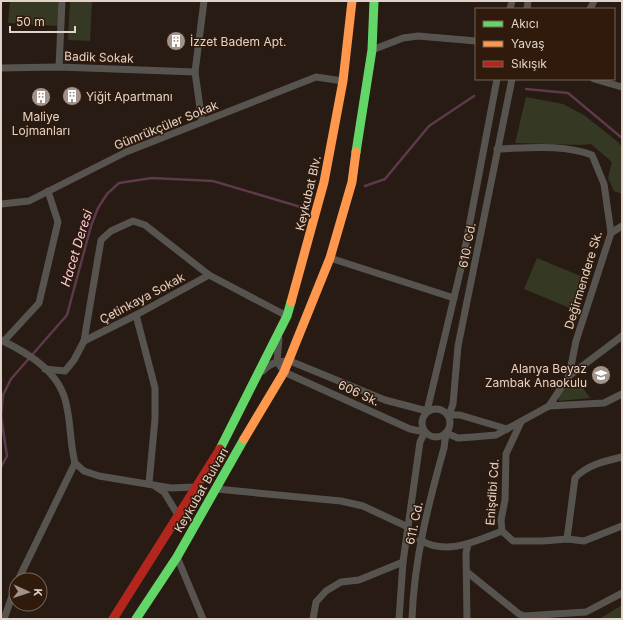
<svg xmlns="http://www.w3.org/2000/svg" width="623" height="620" font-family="Inter,sans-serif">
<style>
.green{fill:#353823}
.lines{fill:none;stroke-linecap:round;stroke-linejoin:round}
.stream{stroke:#5e394b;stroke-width:2.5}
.street{stroke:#57544f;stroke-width:7}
.fast{stroke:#63d668;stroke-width:9}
.slow{stroke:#ff974d;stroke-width:9}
.jam{stroke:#b3261e;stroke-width:9}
.labels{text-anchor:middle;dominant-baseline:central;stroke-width:3;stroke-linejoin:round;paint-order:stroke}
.poi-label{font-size:12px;fill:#e2d3ca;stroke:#2f1a0b;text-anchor:start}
.street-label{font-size:12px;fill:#e2d3ca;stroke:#2f1a0b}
.water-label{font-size:13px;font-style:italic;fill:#f8cde1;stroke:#2f1a0b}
</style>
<rect width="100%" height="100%" fill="#271b13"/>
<!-- green -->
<g class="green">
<polygon points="10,1 60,1 58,26 8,23"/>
<polygon points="70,1 92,1 90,41 68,40"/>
<polygon points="526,97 563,104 584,115 618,142 622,147 622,194 614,191 608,178 612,162 591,144 580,145 515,143"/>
<polygon points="537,258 585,278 572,309 524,289"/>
<polygon points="576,378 590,398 559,401 559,394"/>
<polygon points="622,605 622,619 599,619"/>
</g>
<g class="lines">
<!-- stream -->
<g class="stream">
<polyline points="526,89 568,93 622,138"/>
<polyline points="365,186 385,179 429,126 474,96"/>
<polyline points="1,467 7,456 1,416 3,395 11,379 67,315 91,226 98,208 107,194 119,183 152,178 213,181 304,208"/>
</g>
<!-- street -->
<g class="street">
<polyline points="510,9 512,1"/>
<polyline points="527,9 528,1"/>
<polyline points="590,9 594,1"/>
<polyline points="372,50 403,38 418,36 476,41"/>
<polyline points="59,67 62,1"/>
<polyline points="1,68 59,67 195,72"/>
<polyline points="594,79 622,87"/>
<polyline points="202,122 195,72 204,1"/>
<polyline points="1,204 29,201 126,152 316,77 343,81"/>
<polyline points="611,233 622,226"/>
<polyline points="330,258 454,298"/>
<polyline points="136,315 155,388 155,419 149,483"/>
<polyline points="279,339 277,361 284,372 410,429 425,432 420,442 403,562 399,619"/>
<path d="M1,340C30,354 62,373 67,408C71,426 70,444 75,463L18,580"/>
<polyline points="4,341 39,303 58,222 48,191"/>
<polyline points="84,341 101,240 111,231 133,221 145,225 209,275 287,316"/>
<polyline points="45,369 65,371 74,360 84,341 136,315 209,275"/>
<path d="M263,371C271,362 279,361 290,361L385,400L427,411L462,264L497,79"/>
<polyline points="569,376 622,336"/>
<polyline points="549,406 604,403 622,394"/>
<circle cx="436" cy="423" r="14"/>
<polyline points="507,429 460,415 449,415 453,404 458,346 512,79"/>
<polyline points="75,463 84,471 99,476 171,488 196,487"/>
<polyline points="155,486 164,492 178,515"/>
<polyline points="216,489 341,501 363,506 408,527"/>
<polyline points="502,531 513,541 543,541 567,539 584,541 622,526"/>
<path d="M567,539L575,478C587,465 605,461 622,457"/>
<path d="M420,540C447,556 476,541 502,531L501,520L505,500L506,454L521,422"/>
<polyline points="177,557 203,619"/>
<polyline points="467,572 519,614 524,616 586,612 622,593"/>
<polyline points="4,619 16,585"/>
<polyline points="313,619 316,602 326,591 341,582 359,580 403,562"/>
<path d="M412,619C414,560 428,505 444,448L446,433L458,438L473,437L496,435L507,429L549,406L569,376L576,341L611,233L604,184L592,155C562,144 529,148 497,149"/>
<polyline points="467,619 466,553 468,544"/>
</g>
<!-- fast -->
<g class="fast">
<polyline points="356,152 372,50 374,1"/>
<polyline points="220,449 287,316 291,302"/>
<polyline points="136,619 177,557 244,439"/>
</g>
<!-- slow -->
<g class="slow">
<polyline points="291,302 324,182 343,81 352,1"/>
<polyline points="244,439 284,372 330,258 352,182 356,152"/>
</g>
<!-- jam -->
<polyline class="jam" points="113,619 220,449"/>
</g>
<!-- icons -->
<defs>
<symbol id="building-disc" viewBox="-11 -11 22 22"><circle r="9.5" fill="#a1938a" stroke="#2f1a0b"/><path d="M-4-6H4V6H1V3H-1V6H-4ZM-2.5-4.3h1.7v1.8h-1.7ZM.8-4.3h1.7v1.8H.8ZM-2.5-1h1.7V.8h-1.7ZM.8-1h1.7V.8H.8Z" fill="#fff"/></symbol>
<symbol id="school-disc" viewBox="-11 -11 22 22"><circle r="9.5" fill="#a1938a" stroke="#2f1a0b"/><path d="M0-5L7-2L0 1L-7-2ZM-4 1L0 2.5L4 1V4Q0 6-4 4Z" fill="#fff"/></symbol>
</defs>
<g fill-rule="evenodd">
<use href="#building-disc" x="165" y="30" width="22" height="22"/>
<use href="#building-disc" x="61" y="85" width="22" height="22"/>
<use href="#building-disc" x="30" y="86" width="22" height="22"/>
<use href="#school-disc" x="590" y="364" width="22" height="22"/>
</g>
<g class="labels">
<!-- poi labels -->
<g class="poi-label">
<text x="190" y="41">İzzet Badem Apt.</text>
<text x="86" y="96">Yiğit Apartmanı</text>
<text x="41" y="116" text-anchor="middle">Maliye<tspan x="41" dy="14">Lojmanları</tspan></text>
<text x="587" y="368" text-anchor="end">Alanya Beyaz<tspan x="587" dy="14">Zambak Anaokulu</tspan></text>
</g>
<!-- street labels -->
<g class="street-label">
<text transform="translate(99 57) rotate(2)">Badik Sokak</text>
<text transform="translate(166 125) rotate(-22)">Gümrükçüler Sokak</text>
<text transform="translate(308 193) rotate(-77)">Keykubat Blv.</text>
<text transform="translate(467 245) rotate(-79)">610. Cd.</text>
<text transform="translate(583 280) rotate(-73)">Değirmendere Sk.</text>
<text transform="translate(142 298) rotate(-28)">Çetinkaya Sokak</text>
<text transform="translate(359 393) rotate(25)">606 Sk.</text>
<text transform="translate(201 490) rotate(-60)">Keykubat Bulvarı</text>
<text transform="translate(492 492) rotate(-86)">Enişdibi Cd.</text>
<text transform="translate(414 523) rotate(-78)">611. Cd.</text>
</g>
<!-- water labels -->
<g class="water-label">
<text transform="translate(76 248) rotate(-73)">Hacet Deresi</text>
</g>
</g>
<!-- border -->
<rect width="623" height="620" fill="none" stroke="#e2d3ca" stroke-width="4"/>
<!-- legend -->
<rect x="475" y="8" width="140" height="72" fill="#2f1a0b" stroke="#776457"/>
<rect x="483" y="21" width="20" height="6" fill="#63d668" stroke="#776457"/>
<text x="511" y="28" font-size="12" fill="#e2d3ca">Akıcı</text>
<rect x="483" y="41" width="20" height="6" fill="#ff974d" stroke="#776457"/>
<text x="511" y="48" font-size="12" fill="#e2d3ca">Yavaş</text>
<rect x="483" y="61" width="20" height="6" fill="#b3261e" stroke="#776457"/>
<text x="511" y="68" font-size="12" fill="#e2d3ca">Sıkışık</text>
<!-- north arrow -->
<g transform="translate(28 592) rotate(93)"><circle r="19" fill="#2f1a0b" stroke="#776457"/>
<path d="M0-3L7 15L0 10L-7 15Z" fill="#a1938a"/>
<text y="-6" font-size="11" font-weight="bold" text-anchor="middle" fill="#e2d3ca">K</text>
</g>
<!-- scale -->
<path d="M10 26v6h65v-6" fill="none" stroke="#e2d3ca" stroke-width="2"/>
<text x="16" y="26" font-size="12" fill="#e2d3ca" stroke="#2f1a0b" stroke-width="3" paint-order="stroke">50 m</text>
</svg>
